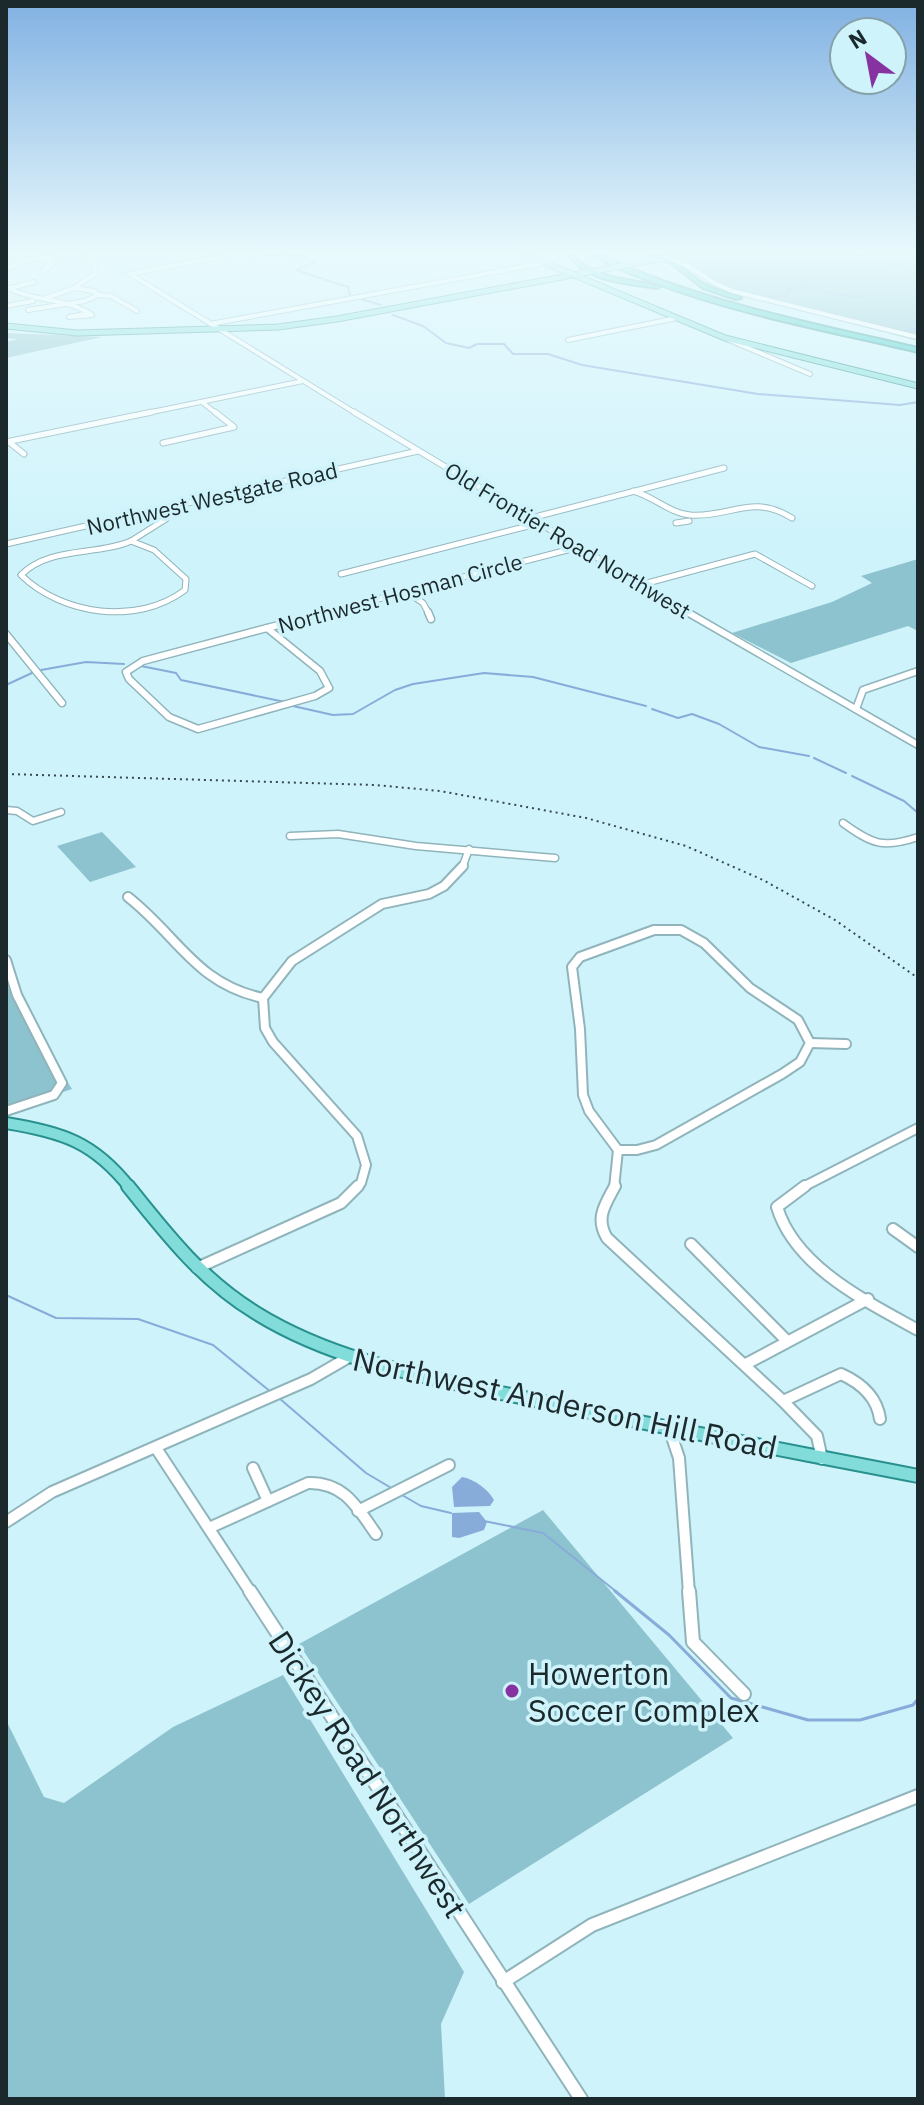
<svg xmlns="http://www.w3.org/2000/svg" width="924" height="2105" font-family="'IBM Plex Sans',sans-serif">
<style>
.built{fill:#b9e7f1}
.green{fill:#8dc3ce}
.water{fill:#87acd9}
.lines{fill:none;stroke-linecap:round;stroke-linejoin:round}
.stream-far1{stroke:#87acd9;stroke-width:2}
.stream{stroke:#87acd9;stroke-width:3}
.minor-far5-casing{stroke:#90b4bb;stroke-width:6}
.minor-far4-casing{stroke:#90b4bb;stroke-width:7}
.minor-far3-casing{stroke:#90b4bb;stroke-width:9}
.minor-far2-casing{stroke:#90b4bb;stroke-width:12}
.minor-far1-casing{stroke:#90b4bb;stroke-width:14}
.minor-casing{stroke:#90b4bb;stroke-width:16}
.major-far2-casing{stroke:#28908d;stroke-width:7}
.major-far1-casing{stroke:#28908d;stroke-width:14}
.major-casing{stroke:#28908d;stroke-width:16}
.highway-casing{stroke:#28908d;stroke-width:4}
.minor-far5{stroke:#fff;stroke-width:4}
.minor-far4{stroke:#fff;stroke-width:5}
.minor-far3{stroke:#fff;stroke-width:6}
.minor-far2{stroke:#fff;stroke-width:8}
.minor-far1{stroke:#fff;stroke-width:10}
.minor{stroke:#fff;stroke-width:12}
.major-far2{stroke:#82ddda;stroke-width:5}
.major-far1{stroke:#82ddda;stroke-width:10}
.major{stroke:#82ddda;stroke-width:12}
.highway{fill:#2fc7c1;fill-rule:evenodd}
.rail{stroke:#37494d;stroke-width:2;stroke-dasharray:2 4;stroke-linecap:butt}
.major-bridge-casing{stroke:#28908d;stroke-width:7;stroke-linecap:butt}
.major-bridge{stroke:#82ddda;stroke-width:5}
.poi-dot{fill:#8632a0;stroke:#cef3fb;stroke-width:3}
.labels{text-anchor:middle;dominant-baseline:central;stroke-width:7;stroke-linejoin:round;paint-order:stroke}
.far-street-label{font-size:22px;fill:#1b292c;stroke:#cef3fb}
.near-street-label{font-size:32px;fill:#1b292c;stroke:#cef3fb}
.near-poi-label{font-size:32px;fill:#1b292c;stroke:#cef3fb;text-anchor:start}
</style>
<rect width="100%" height="100%" fill="#cef3fb"/>
<!-- built -->
<polygon class="built" points="87,255 229,255 122,275"/>
<!-- green -->
<g class="green">
<polygon points="670,255 918,255 918,341 718,289 704,282 707,281 685,259"/>
<polygon points="6,333 102,337 6,358 6,342 18,339 6,338"/>
<polygon points="918,559 918,631 908,626 791,663 732,633 832,602 872,583 861,576"/>
<polygon points="102,832 136,867 90,882 57,846"/>
<polygon points="6,984 72,1089 6,1111"/>
<polygon points="543,1510 733,1738 469,1904 299,1644"/>
<polygon points="283,1675 464,1972 441,2024 445,2099 6,2099 6,1720 44,1797 64,1803 173,1727"/>
</g>
<!-- water -->
<g class="water">
<path d="M462,1477C474,1479 488,1489 494,1500L490,1506L454,1507L452,1487Z"/>
<polygon points="479,1512 487,1522 484,1530 459,1538 452,1537 452,1513"/>
</g>
<g class="lines">
<!-- stream-far1 -->
<g class="stream-far1">
<polyline points="264,255 278,255"/>
<polyline points="287,255 303,256 315,262 296,270 348,287 350,296"/>
<polyline points="858,255 918,271"/>
<polyline points="761,296 777,297 790,292 787,287 803,289 801,284 834,294 860,297"/>
<polyline points="361,299 381,305"/>
<polyline points="393,315 423,326 446,343 469,348 477,344 504,344 513,354 548,354 582,365 758,394 900,405 918,402"/>
<polyline points="901,332 918,328"/>
<polyline points="141,666 176,673 181,680 285,702"/>
<polyline points="41,670 86,662 124,664"/>
<polyline points="6,685 34,672"/>
<polyline points="293,706 333,715 353,714 395,690 413,684 484,673 533,677 646,706"/>
<polyline points="652,709 678,718 692,714 719,724 759,747 809,756"/>
<polyline points="814,758 846,773"/>
<polyline points="852,776 904,801 918,813"/>
<polyline points="6,1295 56,1318 138,1319 213,1345 271,1392"/>
<polyline points="279,1398 366,1473 393,1489"/>
<polyline points="402,1495 421,1506 451,1513"/>
<polyline points="484,1521 543,1533 618,1593"/>
</g>
<!-- stream -->
<polyline class="stream" points="615,1591 669,1635 731,1698 808,1720 860,1720 913,1705 918,1699"/>
<defs>
<g id="minor-far5">
<polyline points="43,258 53,264 44,270"/>
<path d="M666,258C696,265 703,281 732,291L917,337"/>
<polyline points="6,268 28,260 63,255"/>
<polyline points="130,274 357,414"/>
<polyline points="130,274 229,255"/>
<path d="M6,287C35,302 64,298 89,313"/>
<polyline points="11,288 34,282"/>
<polyline points="98,295 111,296 137,311"/>
<polyline points="46,298 74,288 96,273 94,264 79,255"/>
<polyline points="6,306 33,301"/>
<polyline points="28,310 85,301 98,295 94,291 74,288"/>
<polygon points="89,313 92,315 69,317"/>
<polyline points="210,324 544,263"/>
<polyline points="568,340 677,318"/>
<polyline points="729,340 810,374"/>
<polyline points="202,402 217,414"/>
<polyline points="142,414 303,381"/>
</g>
<g id="minor-far4">
<polyline points="354,412 691,614"/>
<polyline points="6,442 152,412"/>
<polyline points="9,442 24,454"/>
<polyline points="163,443 234,427 215,412"/>
<path d="M633,491C653,496 669,513 690,515C731,518 751,493 792,518"/>
<polyline points="531,518 724,468"/>
<polyline points="676,523 689,521"/>
<path d="M131,541L154,550L186,579L185,590C137,626 62,615 21,575C49,546 97,556 131,541Z"/>
<polyline points="131,541 166,519 169,508"/>
<polyline points="6,544 418,451"/>
<polyline points="341,574 540,523"/>
<polyline points="640,585 755,554 812,586"/>
<polyline points="407,592 423,603 429,614"/>
<polyline points="320,614 579,547"/>
</g>
<g id="minor-far3">
<polyline points="428,612 431,619"/>
<polyline points="687,612 918,745"/>
<polygon points="267,628 320,671 329,688 315,696 198,729 169,717 129,679 126,672 143,661"/>
<polyline points="267,628 328,612"/>
<polyline points="6,634 62,703"/>
<polyline points="856,709 863,690 918,671"/>
<polyline points="6,810 17,811 33,821 61,812"/>
<path d="M843,823C872,844 883,849 918,837"/>
<polyline points="290,836 338,834 416,846 555,858"/>
<polyline points="462,868 469,849"/>
</g>
<g id="minor-far2">
<path d="M128,897C178,936 196,984 263,998"/>
<polygon points="654,930 681,930 704,943 750,988 798,1020 810,1043 800,1062 782,1074 656,1145 637,1150 618,1150 589,1111 583,1095 580,1029 572,967 580,957"/>
<polyline points="6,960 17,995 62,1083 54,1095 6,1111"/>
<polyline points="810,1043 846,1044"/>
<polyline points="356,1188 361,1183 366,1165 357,1136 273,1042 265,1028 263,998 292,961 382,904 429,894 444,886 463,866"/>
<polyline points="614,1188 618,1150"/>
<polyline points="801,1188 918,1128"/>
</g>
<g id="minor-far1">
<path d="M615,1186C605,1205 595,1218 607,1238L783,1401L817,1436L822,1459"/>
<path d="M805,1186L777,1207C795,1267 866,1301 918,1330"/>
<polyline points="893,1229 918,1247"/>
<polyline points="691,1244 786,1340"/>
<polyline points="197,1268 341,1203 358,1186"/>
<polyline points="746,1364 868,1299"/>
<path d="M783,1401L841,1374C861,1383 877,1397 880,1419"/>
<polyline points="669,1428 679,1458 689,1593"/>
<polyline points="156,1448 251,1593"/>
<polyline points="253,1468 268,1501"/>
<polyline points="358,1511 449,1465"/>
<polyline points="6,1522 52,1492 311,1379 349,1357"/>
<path d="M209,1528L308,1483C344,1482 357,1507 376,1534"/>
</g>
<g id="minor">
<polyline points="250,1591 581,2099"/>
<polyline points="689,1591 693,1642 744,1694"/>
<polyline points="503,1982 592,1925 918,1796"/>
</g>
<g id="major-far2">
<polyline points="525,255 567,272"/>
<polyline points="639,263 666,258"/>
<polyline points="579,277 725,338 918,386"/>
<polyline points="6,326 77,333 278,327 337,319 611,268"/>
</g>
<path id="major-far1" d="M6,1123C62,1132 94,1142 130,1188"/>
<path id="major" d="M128,1186C167,1235 202,1280 256,1313C337,1363 429,1377 520,1397C652,1426 785,1450 918,1476"/>
<g id="highway">
<path d="M569,255H573C595,282 630,277 659,287L657,288C627,283 587,282 569,255Z"/>
<path d="M594,255H599C701,302 810,323 918,348V352C830,331 740,315 655,283C635,275 611,267 594,255Z"/>
<path d="M651,255C676,256 688,277 709,287C719,291 731,293 741,298L736,299L703,288L671,263Z"/>
</g>
</defs>
<!-- minor-far5 casing -->
<use href="#minor-far5" class="minor-far5-casing"/>
<!-- minor-far4 casing -->
<use href="#minor-far4" class="minor-far4-casing"/>
<!-- minor-far3 casing -->
<use href="#minor-far3" class="minor-far3-casing"/>
<!-- minor-far2 casing -->
<use href="#minor-far2" class="minor-far2-casing"/>
<!-- minor-far1 casing -->
<use href="#minor-far1" class="minor-far1-casing"/>
<!-- minor casing -->
<use href="#minor" class="minor-casing"/>
<!-- major-far2 casing -->
<use href="#major-far2" class="major-far2-casing"/>
<!-- major-far1 casing -->
<use href="#major-far1" class="major-far1-casing"/>
<!-- major casing -->
<use href="#major" class="major-casing"/>
<!-- highway casing -->
<use href="#highway" class="highway-casing"/>
<!-- minor-far5 -->
<use href="#minor-far5" class="minor-far5"/>
<!-- minor-far4 -->
<use href="#minor-far4" class="minor-far4"/>
<!-- minor-far3 -->
<use href="#minor-far3" class="minor-far3"/>
<!-- minor-far2 -->
<use href="#minor-far2" class="minor-far2"/>
<!-- minor-far1 -->
<use href="#minor-far1" class="minor-far1"/>
<!-- minor -->
<use href="#minor" class="minor"/>
<!-- major-far2 -->
<use href="#major-far2" class="major-far2"/>
<!-- major-far1 -->
<use href="#major-far1" class="major-far1"/>
<!-- major -->
<use href="#major" class="major"/>
<!-- highway -->
<use href="#highway" class="highway"/>
<!-- rail -->
<polyline class="rail" points="6,774 375,785 440,791 586,818 686,846 763,880 835,920 918,978"/>
<defs>
<g id="major-bridge">
<polyline points="611,268 639,263"/>
<polyline points="567,272 579,277"/>
</g>
</defs>
<!-- major-bridge casing -->
<use href="#major-bridge" class="major-bridge-casing"/>
<!-- major-bridge -->
<use href="#major-bridge" class="major-bridge"/>
</g>
<!-- sky -->
<linearGradient id="sky" x2="0" y2="1"><stop stop-color="#81b1e2"/><stop offset="0.46" stop-color="#e9fafd"/><stop offset="1" stop-color="#e9fafd" stop-opacity="0"/></linearGradient>
<rect width="924" height="549" fill="url(#sky)"/>
<!-- markers -->
<circle class="poi-dot" cx="512" cy="1691" r="8"/>
<g class="labels">
<!-- far-street labels -->
<g class="far-street-label">
<text transform="translate(212 498) rotate(-13)">Northwest Westgate Road</text>
<text transform="translate(568 540) rotate(31)">Old Frontier Road Northwest</text>
<text transform="translate(400 593) rotate(-15)">Northwest Hosman Circle</text>
</g>
<!-- near-street labels -->
<g class="near-street-label">
<text transform="translate(565 1403) rotate(12)">Northwest Anderson Hill Road</text>
<text transform="translate(368 1774) rotate(57)">Dickey Road Northwest</text>
</g>
<!-- near-poi labels -->
<g class="near-poi-label">
<text x="528" y="1673">Howerton<tspan x="528" dy="37">Soccer Complex</tspan></text>
</g>
</g>
<!-- border -->
<rect width="924" height="2105" fill="none" stroke="#1b292c" stroke-width="16"/>
<!-- north arrow -->
<g transform="translate(868 56) rotate(328)"><circle r="38" fill="#cef3fb" stroke="#86a2a8" stroke-width="2"/>
<path d="M0-6L14 30L0 20L-14 30Z" fill="#8632a0"/>
<text y="-12" font-size="22" font-weight="bold" text-anchor="middle" fill="#1b292c">N</text>
</g>
</svg>
